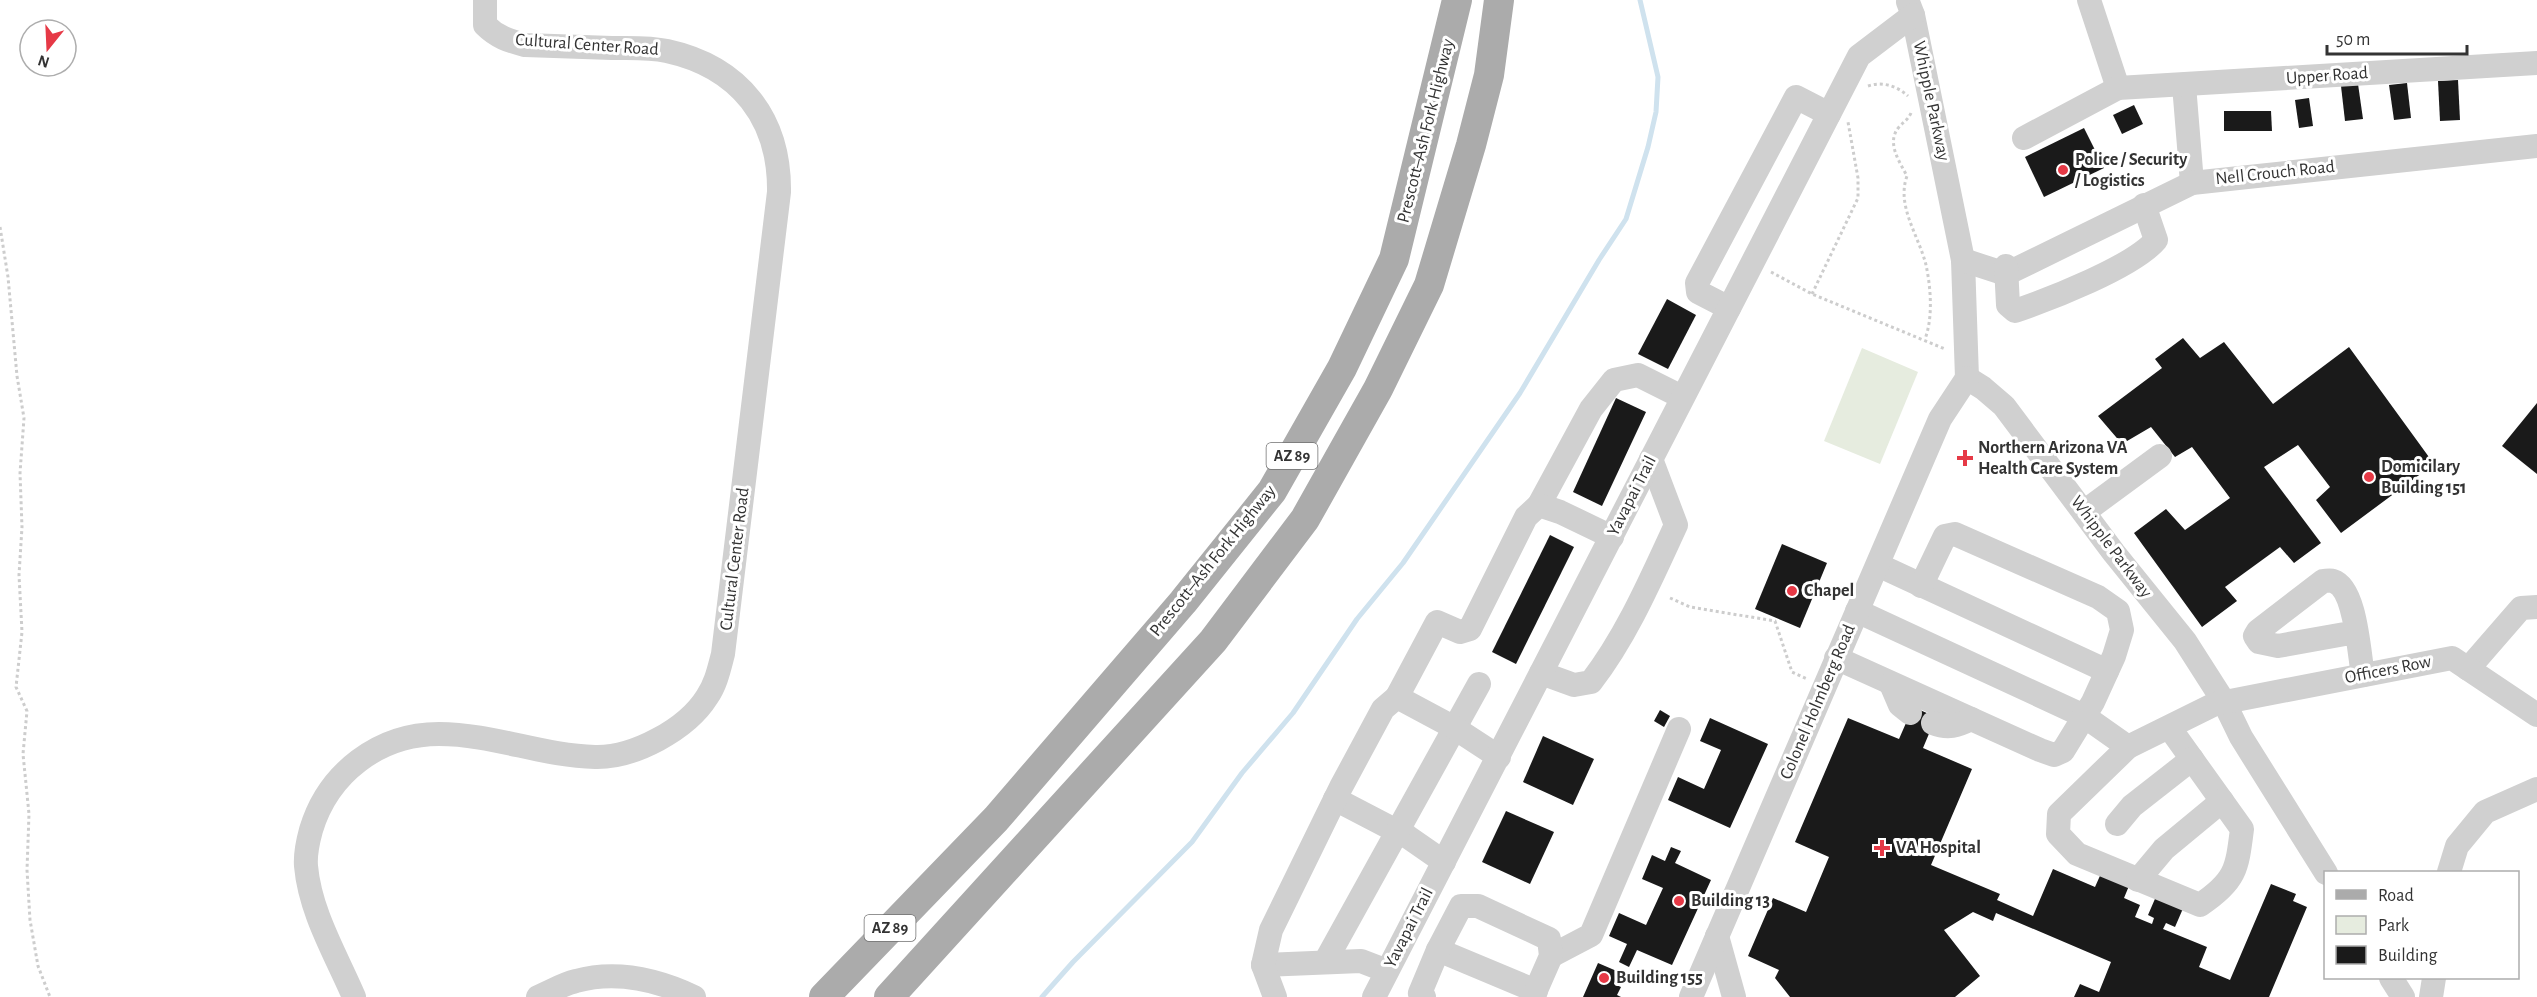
<svg xmlns="http://www.w3.org/2000/svg" width="2537" height="997" font-family="'Alegreya Sans',sans-serif">
<style>
.green{fill:#e6ecdf}
.lines{fill:none;stroke-linecap:round;stroke-linejoin:round}
.stream{stroke:#cfe2ee;stroke-width:5}
.building{fill:#1a1a1a}
.path{stroke:#cdcdcd;stroke-width:3;stroke-dasharray:3 3;stroke-linecap:butt}
.minor{stroke:#d0d0d0;stroke-width:24}
.major{stroke:#ababab;stroke-width:30}
.poi-dot{fill:#e63946;stroke:#fff;stroke-width:2}
.labels{text-anchor:middle;dominant-baseline:central;stroke-width:6;stroke-linejoin:round;paint-order:stroke}
.shield{fill:#fff;stroke:#707070;stroke-width:1.5}
.shield-label{font-size:16px;font-weight:bold;fill:#333}
.street-label{font-size:18px;fill:#333;stroke:#fff}
.poi-label{font-size:18px;font-weight:bold;fill:#333;stroke:#fff;text-anchor:start}
</style>
<rect width="100%" height="100%" fill="#fff"/>
<!-- green -->
<polygon class="green" points="1862,348 1918,372 1880,464 1824,441"/>
<g class="lines">
<!-- stream -->
<polyline class="stream" points="1042,997 1073,962 1192,842 1242,773 1293,713 1357,619 1403,563 1520,393 1599,260 1626,219 1648,147 1656,112 1658,77 1640,0"/>
</g>
<!-- building -->
<g class="building">
<polygon points="2458,80 2460,120 2440,121 2438,81"/>
<polygon points="2407,83 2411,118 2394,120 2389,85"/>
<polygon points="2358,84 2363,119 2345,121 2341,86"/>
<polygon points="2309,98 2313,126 2299,128 2295,100"/>
<polygon points="2134,105 2143,124 2122,134 2113,115"/>
<polygon points="2224,111 2271,111 2272,131 2224,131"/>
<polygon points="2084,128 2104,168 2044,197 2025,157"/>
<polygon points="1667,299 1696,315 1668,369 1638,354"/>
<polygon points="2183,338 2200,358 2224,342 2273,404 2349,347 2434,464 2341,533 2316,500 2330,487 2298,445 2264,467 2321,543 2294,563 2280,547 2225,587 2237,601 2202,627 2134,533 2166,509 2185,530 2230,498 2192,447 2175,457 2151,427 2122,444 2098,416 2162,368 2155,359"/>
<polygon points="1616,398 1646,412 1602,506 1573,492"/>
<polygon points="2537,403 2537,474 2502,446"/>
<polygon points="1550,535 1574,547 1516,664 1492,652"/>
<polygon points="1782,544 1827,563 1800,628 1755,609"/>
<polygon points="1913,707 1936,717 1923,748 1972,769 1931,865 2000,894 1997,900 2033,916 2053,869 2095,887 2103,869 2131,881 2124,898 2140,905 2135,917 2152,924 2154,918 2148,915 2164,878 2191,890 2175,927 2166,923 2163,929 2207,947 2199,967 2230,980 2271,884 2296,894 2293,901 2307,907 2269,997 2074,997 2080,984 2099,992 2111,962 1996,913 1993,921 1973,912 1944,930 1980,976 1955,997 1790,997 1775,978 1779,970 1748,956 1773,898 1806,912 1829,857 1795,842 1848,718 1899,739"/>
<polygon points="1660,710 1670,716 1664,727 1654,721"/>
<polygon points="1710,718 1768,744 1730,828 1668,800 1678,777 1704,789 1721,750 1700,741"/>
<polygon points="1543,736 1594,759 1573,805 1523,782"/>
<polygon points="1506,811 1554,832 1530,884 1482,862"/>
<polygon points="1671,847 1681,851 1675,863 1711,880 1672,965 1637,950 1629,967 1619,962 1627,944 1609,936 1619,913 1646,925 1663,888 1642,879 1652,855 1665,861"/>
<polygon points="1598,963 1619,972 1614,984 1621,987 1617,995 1621,997 1583,997"/>
</g>
<g class="lines">
<!-- path -->
<g class="path">
<path d="M1868,86C1882,81 1897,86 1908,96"/>
<path d="M1911,113C1908,120 1903,122 1899,127C1886,142 1899,161 1907,176C1896,206 1919,236 1926,265C1931,288 1933,318 1925,339"/>
<polyline points="0,227 8,277 17,376 24,418 20,473 22,527 19,575 22,632 16,687 27,711 23,754 29,814 27,870 30,920 38,966 50,997"/>
<polyline points="1771,272 1812,294 1945,349"/>
<polyline points="1812,294 1858,198 1858,178 1848,122"/>
<polyline points="1670,598 1690,607 1775,621 1792,672 1807,679"/>
</g>
<!-- minor -->
<g class="minor">
<polyline points="2089,0 2118,88"/>
<polyline points="1908,2 1913,15 1963,260 1967,378"/>
<polyline points="2184,85 2192,183"/>
<polyline points="2024,138 2118,88 2537,63"/>
<polyline points="1963,260 2006,274 2192,183 2537,146"/>
<path d="M2006,266L2008,305L2015,311C2050,299 2133,267 2156,240L2144,205"/>
<polyline points="1729,308 1698,292 1697,283 1796,97 1829,114"/>
<polyline points="1967,378 1983,388 2004,406 2114,553 2185,641 2224,702 2241,737 2326,873"/>
<polyline points="1539,505 1591,409 1614,380 1638,375 1682,397"/>
<polyline points="2084,512 2160,456"/>
<polyline points="1878,565 2107,671"/>
<polyline points="1857,611 2084,716 2128,747"/>
<path d="M2356,632L2278,646L2259,642L2255,636L2258,631L2323,581C2326,581 2330,580 2333,581C2356,588 2359,654 2363,675"/>
<polyline points="1836,658 2040,750 2054,755 2063,751 2093,702 2114,656 2122,630 2118,611 2098,597 1955,534 1945,536 1921,586"/>
<polyline points="2468,669 2521,608 2537,607"/>
<path d="M1541,673L1574,685L1591,682C1627,635 1651,579 1676,525L1651,459"/>
<polyline points="1891,684 1900,705 1910,713"/>
<polyline points="1397,697 1437,622 1460,632 1470,629 1526,517 1539,505 1560,512 1612,537"/>
<path d="M1933,723C1948,729 1957,726 1971,719"/>
<path d="M2169,727L2242,829C2237,869 2236,881 2200,905L2077,854L2058,834L2059,814L2128,747L2215,704L2452,658L2537,715"/>
<polyline points="1335,799 1408,837 1444,862"/>
<polyline points="2117,824 2132,806 2192,759"/>
<polyline points="2449,872 2457,846 2485,812 2537,789"/>
<polyline points="2138,880 2164,849 2222,801"/>
<polyline points="1717,936 1734,997"/>
<polyline points="1438,950 1536,991"/>
<polyline points="1551,956 1591,935 1679,729"/>
<polyline points="1325,962 1479,684"/>
<polyline points="1263,965 1361,961 1387,971"/>
<polyline points="2391,978 2403,997"/>
<path d="M354,997C336,955 310,912 306,866C305,854 308,841 311,830C328,773 379,734 439,734C492,734 543,756 595,757C634,758 687,729 707,697C716,684 719,669 723,654L779,192C780,119 740,67 667,51C649,47 630,48 612,48C583,47 554,46 525,45C509,41 497,37 485,25V0"/>
<path d="M538,997C550,992 563,984 576,981C616,970 658,980 694,997"/>
<polyline points="1275,997 1263,965 1271,930 1341,787 1383,709 1397,697 1453,727 1499,757"/>
<polyline points="1374,997 1859,56 1913,15"/>
<polyline points="1424,997 1420,993 1438,950 1461,906 1478,906 1549,939 1551,956 1533,997"/>
<polyline points="1691,997 1940,419 1967,378"/>
<polyline points="2431,997 2434,978"/>
</g>
<!-- major -->
<g class="major">
<polyline points="824,997 996,819 1183,602 1272,491 1342,368 1394,259 1457,0"/>
<polyline points="889,997 1213,641 1305,519 1378,389 1429,285 1471,145 1489,75 1499,0"/>
</g>
</g>
<!-- markers -->
<g class="poi-dot">
<circle cx="2063" cy="170" r="6"/>
<path d="M1962 449h6v6h6v6h-6v6h-6v-6h-6v-6h6z"/>
<circle cx="2369" cy="477" r="6"/>
<circle cx="1792" cy="591" r="6"/>
<path d="M1879 839h6v6h6v6h-6v6h-6v-6h-6v-6h6z"/>
<circle cx="1679" cy="901" r="6"/>
<circle cx="1604" cy="978" r="6"/>
</g>
<g class="labels">
<!-- shield labels -->
<g class="shield">
<rect x="1266.5" y="443" width="51" height="26" rx="4.5"/>
<rect x="864.5" y="915" width="51" height="26" rx="4.5"/>
</g>
<g class="shield-label">
<text x="1292" y="456">AZ 89</text>
<text x="890" y="928">AZ 89</text>
</g>
<!-- street labels -->
<g class="street-label">
<text transform="translate(587 45) rotate(4)">Cultural Center Road</text>
<text transform="translate(2327 76) rotate(-4)">Upper Road</text>
<text transform="translate(1931 101) rotate(78)">Whipple Parkway</text>
<text transform="translate(1426 131) rotate(-76)">Prescott–Ash Fork Highway</text>
<text transform="translate(2275 173) rotate(-6)">Nell Crouch Road</text>
<text transform="translate(1632 496) rotate(-63)">Yavapai Trail</text>
<text transform="translate(2111 547) rotate(53)">Whipple Parkway</text>
<text transform="translate(735 559) rotate(-83)">Cultural Center Road</text>
<text transform="translate(1213 561) rotate(-51)">Prescott–Ash Fork Highway</text>
<text transform="translate(2388 670) rotate(-11)">Officers Row</text>
<text transform="translate(1818 702) rotate(-67)">Colonel Holmberg Road</text>
<text transform="translate(1409 928) rotate(-63)">Yavapai Trail</text>
</g>
<!-- poi labels -->
<g class="poi-label">
<text x="2075" y="160">Police / Security<tspan x="2075" dy="21">/ Logistics</tspan></text>
<text x="1978" y="448">Northern Arizona VA<tspan x="1978" dy="21">Health Care System</tspan></text>
<text x="2381" y="467">Domicilary<tspan x="2381" dy="21">Building 151</tspan></text>
<text x="1804" y="591">Chapel</text>
<text x="1896" y="848">VA Hospital</text>
<text x="1691" y="901">Building 13</text>
<text x="1616" y="978">Building 155</text>
</g>
</g>
<!-- legend -->
<rect x="2324" y="871" width="195" height="108" fill="#ffffff" stroke="#adadad" stroke-width="1.5"/>
<rect x="2336" y="890" width="30" height="9" fill="#ababab" stroke="#adadad" stroke-width="1.5"/>
<text x="2378" y="901" font-size="18" fill="#333333">Road</text>
<rect x="2336" y="916" width="30" height="18" fill="#e6ecdf" stroke="#adadad" stroke-width="1.5"/>
<text x="2378" y="931" font-size="18" fill="#333333">Park</text>
<rect x="2336" y="946" width="30" height="18" fill="#1a1a1a" stroke="#adadad" stroke-width="1.5"/>
<text x="2378" y="961" font-size="18" fill="#333333">Building</text>
<!-- north arrow -->
<g transform="translate(48 48) rotate(198)"><circle r="28" fill="#ffffff" stroke="#adadad" stroke-width="1.5"/>
<path d="M0-4.5L10 22L0 15L-10 22Z" fill="#e63946"/>
<text y="-9" font-size="16" font-weight="bold" text-anchor="middle" fill="#333333">N</text>
</g>
<!-- scale -->
<path d="M2327 45v9h140v-9" fill="none" stroke="#333333" stroke-width="3"/>
<text x="2336" y="45" font-size="18" fill="#333333" stroke="#ffffff" stroke-width="4.5" paint-order="stroke">50 m</text>
</svg>
